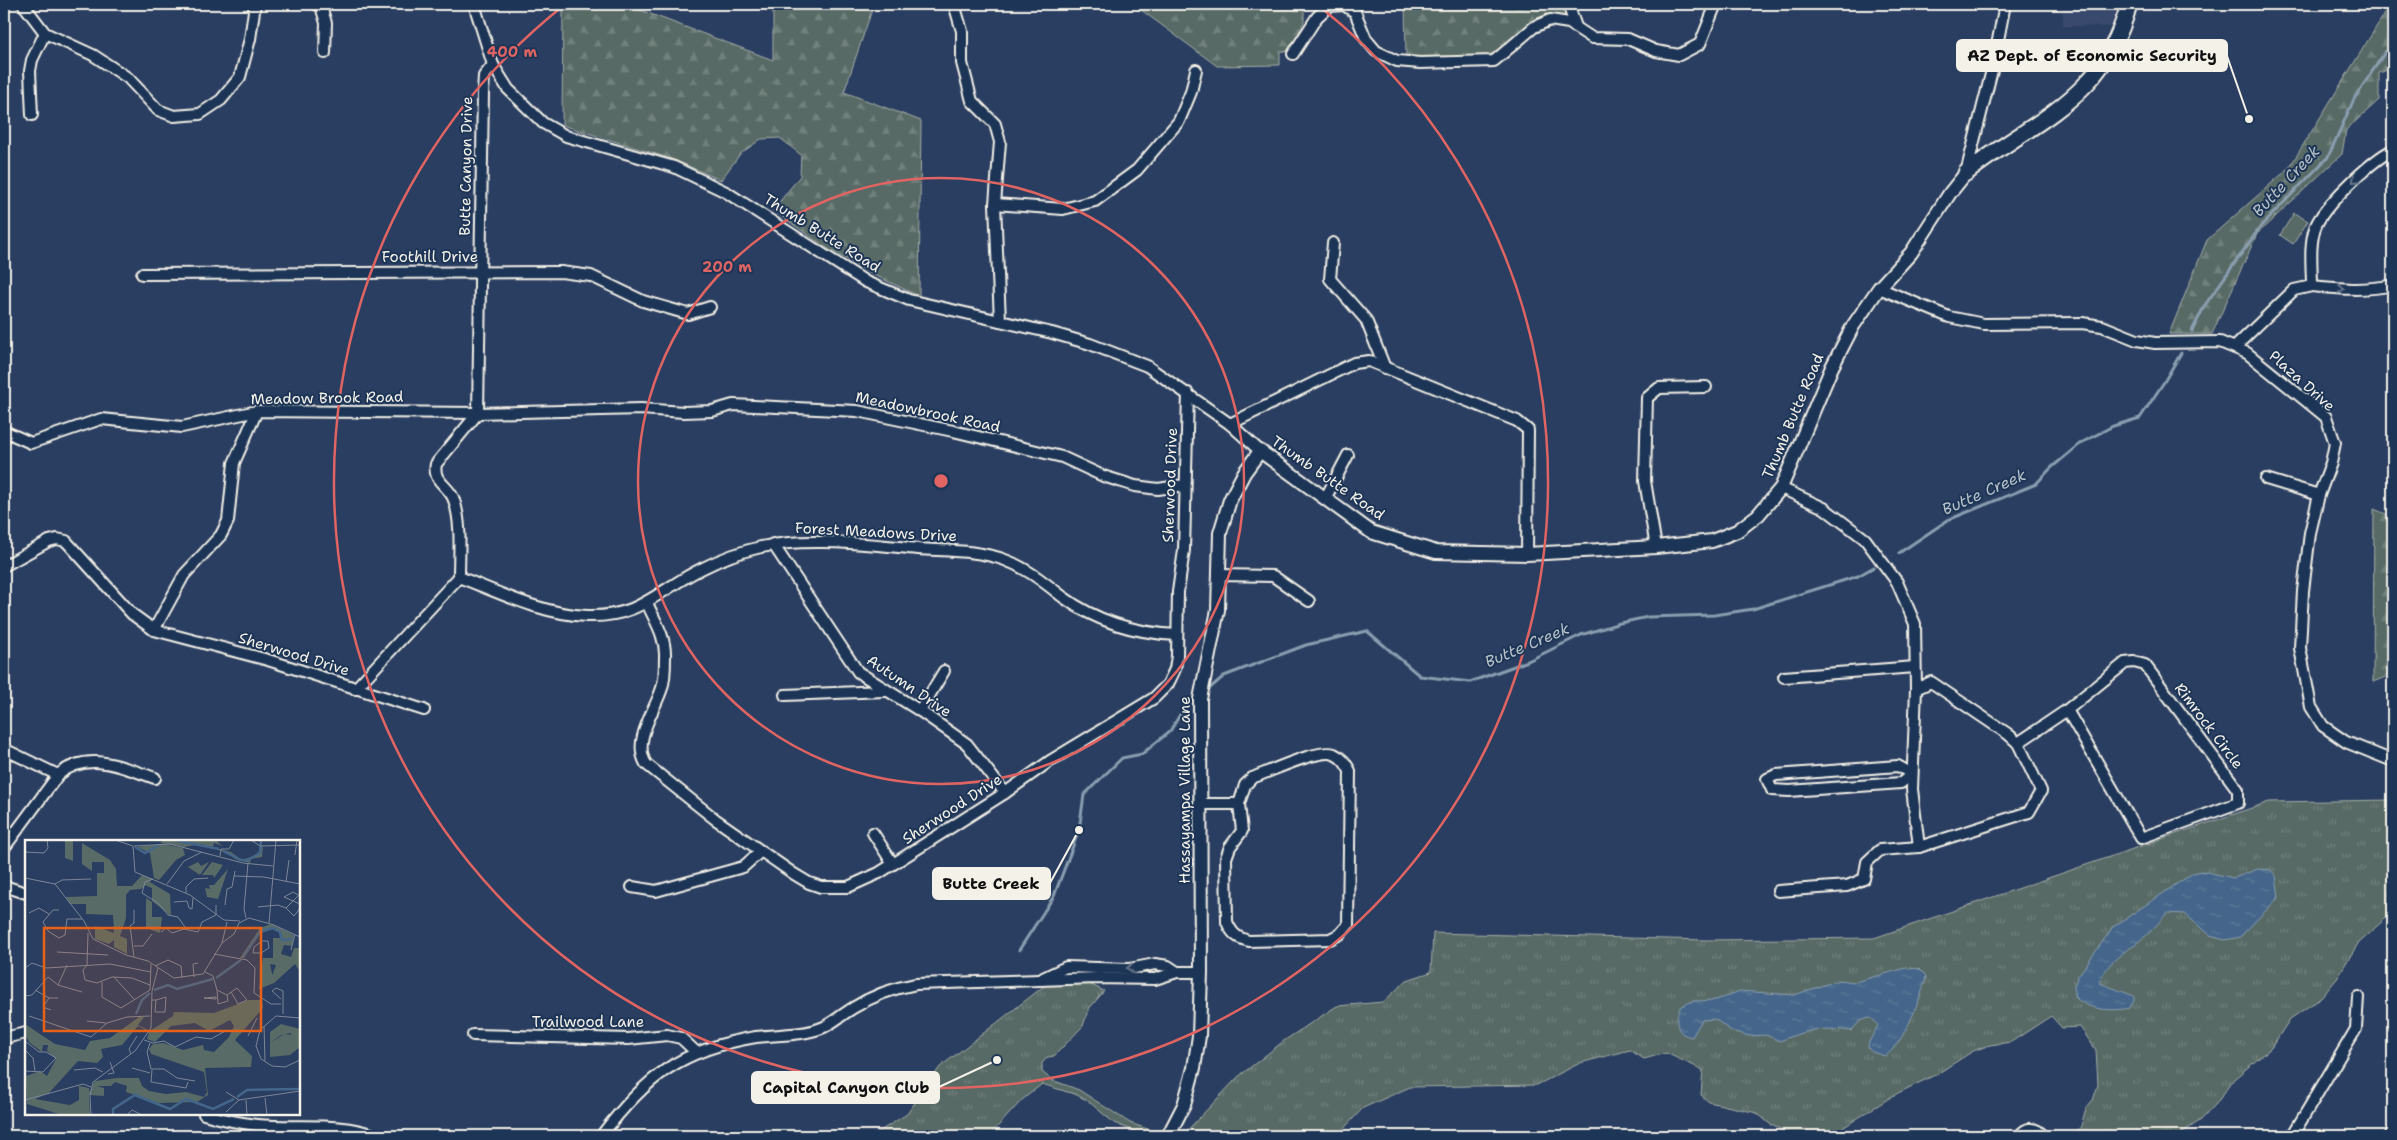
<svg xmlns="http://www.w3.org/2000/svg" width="2397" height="1140" font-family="'Shantell Sans',sans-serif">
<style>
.built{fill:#39496d}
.grass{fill:url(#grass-tufts);stroke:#a6aea7}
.forest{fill:url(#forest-firs);stroke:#a6aea7}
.pitch{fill:#586b66;stroke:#a6aea7}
.water{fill:url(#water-ripples);stroke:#8a9eb0}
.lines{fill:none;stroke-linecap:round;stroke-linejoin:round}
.stream{stroke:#8a9eb0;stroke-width:3}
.minor-casing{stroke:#f4f1e8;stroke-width:14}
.tertiary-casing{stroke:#f4f1e8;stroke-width:16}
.secondary-casing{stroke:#f4f1e8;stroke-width:19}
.minor{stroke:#1d3557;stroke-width:10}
.tertiary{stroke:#1d3557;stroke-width:12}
.secondary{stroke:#1d3557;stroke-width:15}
.oneway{stroke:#68778a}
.ring{fill:none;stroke:#df6462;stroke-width:2.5}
.labels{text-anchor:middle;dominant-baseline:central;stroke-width:4;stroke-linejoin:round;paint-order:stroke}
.street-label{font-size:15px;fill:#f4f1e8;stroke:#1d3557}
.water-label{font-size:16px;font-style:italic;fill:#b6c0c7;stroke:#1d3557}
.inset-river{fill:none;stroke:#44668a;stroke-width:2.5}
.inset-road{fill:none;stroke:#7b8697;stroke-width:1}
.view{fill:#e96117;fill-opacity:0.15;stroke:#e96117;stroke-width:2.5}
.inset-edge{fill:none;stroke:#f4f1e8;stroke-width:2.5}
.centre{fill:#df6462;stroke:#1d3557;stroke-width:2.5}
.ring-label{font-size:15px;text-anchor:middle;font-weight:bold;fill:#df6462;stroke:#1d3557;stroke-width:4;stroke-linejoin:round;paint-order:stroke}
.leader{fill:none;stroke:#f4f1e8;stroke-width:2}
.callout-dot{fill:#f4f1e8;stroke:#1d3557;stroke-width:2}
.callout{fill:#f4f1e8;stroke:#f4f1e8;stroke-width:2}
.callout-label{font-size:16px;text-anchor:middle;font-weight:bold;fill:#111}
</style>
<defs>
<pattern id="grass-tufts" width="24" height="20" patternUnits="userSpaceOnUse" patternTransform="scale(1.25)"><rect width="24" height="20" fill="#586b66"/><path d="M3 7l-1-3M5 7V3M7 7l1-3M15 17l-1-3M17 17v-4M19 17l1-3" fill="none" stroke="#71817c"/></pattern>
<pattern id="forest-firs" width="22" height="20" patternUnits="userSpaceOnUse" patternTransform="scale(1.25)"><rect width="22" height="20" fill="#586b66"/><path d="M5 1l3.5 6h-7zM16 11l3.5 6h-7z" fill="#71817c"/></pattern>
<pattern id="water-ripples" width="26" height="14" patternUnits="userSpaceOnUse" patternTransform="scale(1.25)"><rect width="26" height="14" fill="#44668a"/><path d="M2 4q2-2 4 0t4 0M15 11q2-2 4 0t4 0" fill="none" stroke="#607c9a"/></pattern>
</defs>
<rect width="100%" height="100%" fill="#2a3e61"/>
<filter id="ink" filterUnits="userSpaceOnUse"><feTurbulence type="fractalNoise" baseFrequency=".02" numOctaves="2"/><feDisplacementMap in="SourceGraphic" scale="10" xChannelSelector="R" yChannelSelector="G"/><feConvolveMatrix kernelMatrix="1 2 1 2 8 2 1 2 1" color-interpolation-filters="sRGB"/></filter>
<g filter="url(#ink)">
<!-- built -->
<polygon class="built" points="2063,4 2118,4 2113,27 2063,26"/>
<!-- grass -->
<g class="grass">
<polygon points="2393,800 2393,912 2359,942 2335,981 2321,998 2290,1019 2271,1048 2234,1079 2216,1104 2201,1120 2177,1136 2074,1136 2081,1126 2086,1108 2093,1100 2098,1085 2096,1050 2080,1027 2062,1028 2051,1016 2011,1042 1990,1045 1973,1051 1937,1074 1894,1095 1830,1136 1806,1136 1789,1133 1771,1125 1757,1113 1709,1102 1701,1095 1703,1070 1666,1053 1644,1059 1630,1050 1580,1063 1537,1085 1410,1087 1363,1108 1337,1136 1182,1136 1238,1077 1285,1040 1337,1006 1383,1002 1407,980 1431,972 1433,933 1707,940 1874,938 2269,802"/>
<polygon points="1083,981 1104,991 1088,1010 1083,1026 1054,1056 1048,1057 1042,1063 1042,1072 1052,1080 1079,1090 1130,1123 1168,1136 1145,1136 1114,1123 1088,1101 1077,1095 1042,1084 1022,1100 989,1136 872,1136 907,1114 940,1067 1048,983"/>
</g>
<!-- forest -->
<g class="forest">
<polygon points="563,4 624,4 773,60 773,4 874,4 844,92 921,121 919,296 874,275 825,247 773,210 800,176 801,155 780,138 761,139 740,154 721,180 672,159 562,125"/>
<polygon points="1133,4 1304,4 1304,22 1289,52 1280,51 1280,65 1217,66"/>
<polygon points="1405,4 1564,4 1567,17 1545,16 1534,19 1492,56 1406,59"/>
<polygon points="2388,8 2393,9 2393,68 2379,73 2379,100 2346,130 2342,154 2257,234 2212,334 2169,334 2207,240 2289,168"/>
<polygon points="2374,509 2393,517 2393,674 2373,682"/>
</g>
<!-- pitch -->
<polygon class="pitch" points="2294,213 2308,221 2293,244 2280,235"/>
<!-- water -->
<g class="water">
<path d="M2258,869L2271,870L2276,876L2279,897L2240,937L2225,940L2210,936L2185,914L2167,913C2161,920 2155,927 2149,933C2133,948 2105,960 2100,983L2134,996V1001L2129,1008C2112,1012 2086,1010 2074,996V986L2078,976L2113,927L2193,873L2202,871L2234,878Z"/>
<path d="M1906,968L1919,969L1926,976C1922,997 1903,1045 1885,1056L1872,1052L1868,1048C1868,1039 1876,1033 1878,1024L1871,1018L1862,1019L1851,1031C1821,1027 1808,1029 1780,1041L1766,1035L1749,1036L1731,1031L1715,1019L1702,1020L1692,1037C1675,1035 1674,1019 1681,1006L1693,1001L1716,1000L1740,991L1794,995L1839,980L1855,982Z"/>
</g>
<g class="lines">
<!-- stream -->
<g class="stream">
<polyline points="2192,331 2205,305 2261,226 2328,157 2354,99 2385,52 2393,49"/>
<polyline points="1899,553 1948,520 2036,484 2051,468 2081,443 2113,426 2140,418 2164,382 2181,353"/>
<polyline points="1209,689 1224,676 1306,645 1367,631 1420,676 1470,682 1528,661 1581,635 1620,623 1648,617 1714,615 1753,609 1858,576 1874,567"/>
<polyline points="1019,950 1054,896 1079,830 1084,795 1122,758 1142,754 1170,731 1181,713 1190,705"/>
</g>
<defs>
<g id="minor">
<polyline points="23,4 45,33 93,55 128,78 158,110 174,116 200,114 221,100 240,77 250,39 255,4"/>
<polyline points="316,4 321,6 326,23 325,53"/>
<polyline points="474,4 493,65 508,89 543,123 566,136 674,167 726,192 866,282 909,300 1052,333 1090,344 1147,366 1230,424 1260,451"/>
<polyline points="954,4 962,31 962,63 972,101 995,124 1000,142 995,204 1000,321"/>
<polyline points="1568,4 1576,27"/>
<polyline points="1293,54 1317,17 1329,6 1344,5 1355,12 1366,39 1376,51 1397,61 1420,63 1494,61 1534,27 1550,20 1569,23 1592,38 1628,39 1656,51 1679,55 1700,44 1716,4"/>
<polyline points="32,115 30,71 32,60 45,33"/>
<path d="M2393,150C2373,159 2322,207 2315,228C2309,246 2312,267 2312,286C2340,289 2366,291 2393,285"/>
<polyline points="1966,173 1993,66 2005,4"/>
<polyline points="995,204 1063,209 1095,201 1137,170 1179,121 1191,92 1196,70"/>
<polyline points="1333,243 1330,279 1366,320 1385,368"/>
<polyline points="142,274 561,272 591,276 643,301 688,314 710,307"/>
<polyline points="1879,288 1949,317 1984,324 2082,323 2102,326 2137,340 2155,343 2220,342 2247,353 2326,417 2335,443 2331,463 2319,495 2310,533 2303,591 2300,648 2311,707 2323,726 2346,742 2393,761"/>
<polyline points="2235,347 2294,290 2312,286"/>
<polyline points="1230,424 1354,363 1369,361 1517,421 1528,430 1527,554"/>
<polyline points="4,431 31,443 101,419 182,427 257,411 478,413 641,409 684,412 712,411 733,405 857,411 953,431 1062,457 1103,476 1135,486 1158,489 1185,485"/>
<polyline points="2266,479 2319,495"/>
<polyline points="1781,488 1824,508 1865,539 1897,582 1915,624 1916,689 1931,682 2008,734 2018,743 2041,791 2029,812 1919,847 1912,789 1916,689"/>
<polyline points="1325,499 1348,455"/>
<polyline points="773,544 858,672 920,711 967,744 1005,793"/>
<polyline points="1656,547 1645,481 1647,398 1659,388 1706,387"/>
<polyline points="4,566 49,541 57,539 66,541 132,614 154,630 184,575 221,535 228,521 234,463 257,411"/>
<polyline points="1220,575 1273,576 1309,601"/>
<path d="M459,577C500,593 542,614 587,616C640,618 658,590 701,569C742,548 777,541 823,542C854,542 886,546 918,549C946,551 979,550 1005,560C1027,568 1045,583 1063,597C1097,622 1135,633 1177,635"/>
<path d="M459,577C459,552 462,524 454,500C449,485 432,482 436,464L478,413L483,93L484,76L493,65"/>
<path d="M647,603C655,621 666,637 665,657C665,667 665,679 662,688C655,711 632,740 646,764L715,819L794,874L809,883L821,887H848L879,873L1005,793L1050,761L1154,698L1168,684L1175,669L1177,656L1178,592L1184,550L1188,393"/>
<polyline points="154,630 268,660 424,710"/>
<polyline points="1784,677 1915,667"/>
<polyline points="355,689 459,577"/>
<polyline points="785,695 885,691"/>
<polyline points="920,711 944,671"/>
<polyline points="2018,743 2067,710 2125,663 2134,662 2145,665 2238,790 2238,803 2141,838 2067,710"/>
<polyline points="4,749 58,775"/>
<polygon points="1898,766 1912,774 1901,783 1789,791 1772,790 1767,779 1776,775"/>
<path d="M1199,804H1239L1242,831L1230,847L1226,858L1227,922C1232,934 1237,938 1249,941L1330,939L1340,934L1348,925L1350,771C1346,764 1343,758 1334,754C1319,748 1269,772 1252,778L1245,785L1239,804"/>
<polyline points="873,833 893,864"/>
<path d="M4,848L58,775C88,750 122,767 155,778"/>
<polyline points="4,886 26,893"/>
<polyline points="632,887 656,891 743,867 761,851"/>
<polyline points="1778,891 1847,886 1864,879 1867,862 1880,850 1919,847"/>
<polyline points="1043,978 1066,967 1129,969 1155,964 1168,966 1177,972"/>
<polyline points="473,1035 628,1039 667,1035 681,1038 697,1053"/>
<polyline points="4,1038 26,1033"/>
<path d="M204,1114C221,1119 240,1123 257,1125C298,1129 338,1121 377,1136"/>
<path d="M601,1136C646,1077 681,1049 756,1037C778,1034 803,1036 824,1027C834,1022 843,1014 853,1008C872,996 894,988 916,984L1097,978L1155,979L1177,972H1201"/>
<path d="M2020,1136C2026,1126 2037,1127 2043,1136"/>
<polyline points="2292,1136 2356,1029 2358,997"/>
<polyline points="2390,1136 2393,1132"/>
</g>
<polyline id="tertiary" points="1168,1136 1184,1105 1194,1068 1199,1036 1201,972 1200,699 1218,610 1220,533 1230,500 1244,473 1260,451 1371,532 1436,552 1527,554 1656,547 1712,541 1737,531 1758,515 1781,488 1832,367 1853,326 1879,288 1911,253 1950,193 1966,173"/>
<path id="secondary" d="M1966,173C2036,118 2104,100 2129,4"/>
</defs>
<!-- minor casing -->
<use href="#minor" class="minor-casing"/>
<!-- tertiary casing -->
<use href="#tertiary" class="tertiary-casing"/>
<!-- secondary casing -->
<use href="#secondary" class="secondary-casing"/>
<!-- minor -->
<use href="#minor" class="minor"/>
<!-- tertiary -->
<use href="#tertiary" class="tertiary"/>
<!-- secondary -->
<use href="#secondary" class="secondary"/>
</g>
<!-- one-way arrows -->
<defs><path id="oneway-chevron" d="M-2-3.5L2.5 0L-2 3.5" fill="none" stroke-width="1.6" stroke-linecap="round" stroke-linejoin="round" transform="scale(1.25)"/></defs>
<g class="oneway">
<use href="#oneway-chevron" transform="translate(2355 180) rotate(138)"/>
<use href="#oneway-chevron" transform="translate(2341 289) rotate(4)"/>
<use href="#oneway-chevron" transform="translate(1130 968) rotate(176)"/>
</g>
</g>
<!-- distance rings -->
<g class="ring">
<circle cx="941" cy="481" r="303"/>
<path d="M1319 6A607 607 0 1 1 563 6"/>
</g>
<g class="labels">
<!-- street labels -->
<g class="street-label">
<text transform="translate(466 166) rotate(-89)">Butte Canyon Drive</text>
<text transform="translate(822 233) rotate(32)">Thumb Butte Road</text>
<text x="430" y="257">Foothill Drive</text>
<text transform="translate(2302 381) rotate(42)">Plaza Drive</text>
<text transform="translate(327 398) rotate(-1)">Meadow Brook Road</text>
<text transform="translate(928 412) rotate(12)">Meadowbrook Road</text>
<text transform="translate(1793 416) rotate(-67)">Thumb Butte Road</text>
<text transform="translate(1328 478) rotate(35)">Thumb Butte Road</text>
<text transform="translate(1170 485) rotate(-88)">Sherwood Drive</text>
<text transform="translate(876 532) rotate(3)">Forest Meadows Drive</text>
<text transform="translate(294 654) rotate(17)">Sherwood Drive</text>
<text transform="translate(909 686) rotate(34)">Autumn Drive</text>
<text transform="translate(2209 726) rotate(53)">Rimrock Circle</text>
<text transform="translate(1185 790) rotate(-90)">Hassayampa Village Lane</text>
<text transform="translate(952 809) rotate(-33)">Sherwood Drive</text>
<text x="588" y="1022">Trailwood Lane</text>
</g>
<!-- water labels -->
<g class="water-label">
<text transform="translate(2286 181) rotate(-47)">Butte Creek</text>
<text transform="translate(1984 492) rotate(-24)">Butte Creek</text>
<text transform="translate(1527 645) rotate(-23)">Butte Creek</text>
</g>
</g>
<!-- overview -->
<g transform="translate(25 840)">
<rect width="275" height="275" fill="#2a3e61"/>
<path d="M224,160H237L238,168L210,200L227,216L226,227L180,228L183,255L172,262L133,263L101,252L102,246L90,242L86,246H72L79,248V256L64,255L65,275H37L2,264L1,236L15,231L22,236L31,219L22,211L23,205H18L17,212L5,203L0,195V184L30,204L60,210L65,201L85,198L114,177H119L113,185L125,191L148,176L149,172L189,173ZM205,180L209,186L204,197L189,212L179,210L178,205L158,210L139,203L128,204L124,209L126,214L179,232L182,252L179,257L161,252L141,254L124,251L117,246L114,238H92L70,241L64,252V248L54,246V260L45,265L10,259L24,253L53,221L72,223L78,217L76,209L97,205L113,186L124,192L122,199L130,202L146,186L170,183L184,191ZM259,194L268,195L267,205L275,207L265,215L245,217V203Z" fill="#586b66" fill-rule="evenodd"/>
<path d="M40,0H48V21L40,18ZM139,0H191L197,6L189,3L188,7L206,12L217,20L231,15L238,6L237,17L226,19L225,23L212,20L202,13L176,4L159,7L135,3ZM57,3L85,20L91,29L92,46H107L117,35L128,39L116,49L105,50L101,55V78L95,96L102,99V114L89,107V100L84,104L70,99V86L89,93L88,75L61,74V64H45L41,57L72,56V33H79V22H67V31L57,24ZM138,4L158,8L160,15L151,20L134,40L129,38L125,13L112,7ZM173,22L176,26L184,22L175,35L163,27ZM187,22L198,25L189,38L188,35H177ZM203,29L193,59L182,57L180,48L185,49L184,45H189ZM123,41L145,54L146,76L127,61V48L120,45ZM121,58L127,62V77H137L135,93L121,88ZM246,84L269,95L267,106L259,105L256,114L266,117L269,108H275V132L270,124L249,143L247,136L251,125L245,124L249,143L234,149L238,118H248V98H255L254,92L250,88L234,94L219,118H215L235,88ZM256,184L275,189V207H267L266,193L256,195L245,203V192Z" fill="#586b66"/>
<path class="inset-river" d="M149,0L194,9M110,7L120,13L134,5M198,11L216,20H223L235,13L236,0M218,117L235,92L247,88L255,92L257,100L267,99M191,138L216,120M129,150L143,145L152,149L188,139M111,174L117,160L125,153M212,257L222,250L275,249M88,275V269L110,255L145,269L161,259L188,269L209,259"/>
<path class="inset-road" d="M90,0L108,6L110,32L165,55L199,80L215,81M226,0L235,6L275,5M109,6L145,4L218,23L248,26M0,12L19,13L23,8L22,0M270,15L272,0M195,16L196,9H204L209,0M209,36L239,37L275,44M0,38L30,44L59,81L68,99L101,115L123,121L149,138L178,134L197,103L202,82M261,42L264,20M30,44L37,40L66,39M142,44L159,21L177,12M117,53L133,63L143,75L153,77L162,90M117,53L120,42L128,39M161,53V47L169,39L183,38M275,56L268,52L259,57L275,64M149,62L162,61L164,68L167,69L168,58M200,65L202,49L207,47L210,31M233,67L253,65L261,68M261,68L269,76L275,68M261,68L274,55M109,70V83L105,86L109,117M4,73L14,68L24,74M221,78L219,69L223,23M18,82L23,91L34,98L40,95L42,79H57M18,82L28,70H34M244,83L251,0M136,92L141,88L147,93L159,89L173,92L177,82L191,75V65M237,101H243L244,108L236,113H228L229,107ZM197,103L209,94L214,83L224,78L249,85L275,97M109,106H118L127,94M266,110L270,94M32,112L83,115M189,114L222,120L230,128L229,153L246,164H256M130,126L143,120L156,126L157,138M0,128L7,123L21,128L85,124L126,132M180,132L188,136L192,150L202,155L203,161L193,164L192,150M89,137L110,160M169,137L168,124L173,123M60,140L72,143L87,137L107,138L125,145M60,140L58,130L62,125L63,93M77,142V157L96,168L125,150L126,124M33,145L57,152M251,148L258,151V174M251,148L247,151L256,159M10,150L24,158H33M202,155L212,148L222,160L213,164L206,152M0,156L7,155L23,137L33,145L42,125M191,157V159L179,158H180ZM24,158L18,167L26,170M127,160H131L130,172H140L141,157L131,160M4,176L66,197L82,183L102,177L125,176M275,178L251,176L235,190L231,206L236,219L247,226L260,227L275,220M62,181L81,183M239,186L240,221M223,196L232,178M119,200L128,203L139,201L150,207L171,197L186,199L202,190M0,201L14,212H21L31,218L18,232L0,231M125,203L122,212L126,229H139L152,238L170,241M0,210L8,218L10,231M106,214L104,209L112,196M107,228L125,233M49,230L70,228L78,232M127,230L126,242L161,248L163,242M83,234L89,233L85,222M201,252L214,260M240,258L242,275M0,260L58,244L66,247M221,260L222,275M201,272L214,260L275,251M66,275L65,255L68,242L110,211L126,188L127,151L133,128M102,275L107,270L117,275"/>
<path class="view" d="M19,88H236V191H19Z"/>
<rect width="275" height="275" class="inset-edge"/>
</g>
<circle cx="941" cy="481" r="8" class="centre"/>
<g class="ring-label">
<text x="512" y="57">400 m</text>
<text x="727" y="272">200 m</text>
</g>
<!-- callouts -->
<path class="leader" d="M2249 119L2227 56M1079 830L1050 883M997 1060L939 1087"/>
<g class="callout-dot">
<circle cx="2249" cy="119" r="5"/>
<circle cx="1079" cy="830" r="5"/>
<circle cx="997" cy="1060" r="5"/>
</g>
<g class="callout">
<rect x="1957" y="40" width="270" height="31" rx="5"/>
<rect x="933" y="868" width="117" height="31" rx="5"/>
<rect x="752" y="1072" width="187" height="31" rx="5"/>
</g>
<g class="callout-label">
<text x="2092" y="61">AZ Dept. of Economic Security</text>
<text x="991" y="889">Butte Creek</text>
<text x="846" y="1093">Capital Canyon Club</text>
</g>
<!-- margin -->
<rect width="2397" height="1140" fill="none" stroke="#1d3557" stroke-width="20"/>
<rect x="10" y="10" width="2377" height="1120" fill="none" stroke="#f4f1e8" stroke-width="2" filter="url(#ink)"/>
</svg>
